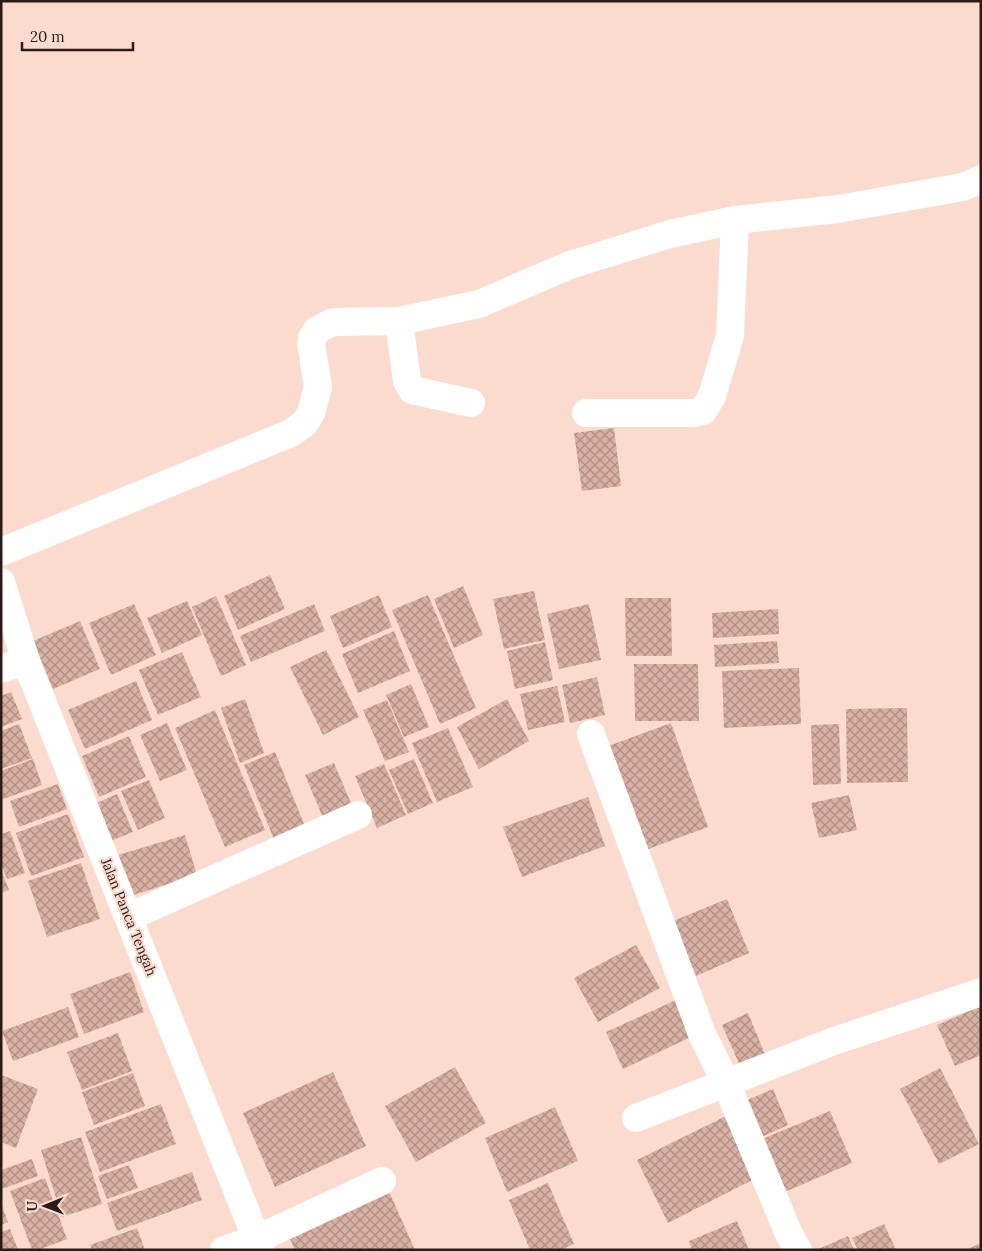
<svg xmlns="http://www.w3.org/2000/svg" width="982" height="1251" font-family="Lora,serif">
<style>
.building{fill:url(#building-cross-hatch)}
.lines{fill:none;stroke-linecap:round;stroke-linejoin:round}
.street{stroke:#fff;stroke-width:28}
.labels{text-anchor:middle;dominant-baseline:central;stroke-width:4.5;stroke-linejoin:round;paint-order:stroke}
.street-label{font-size:14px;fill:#2b1c17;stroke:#fcdbcf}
</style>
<defs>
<pattern id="building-cross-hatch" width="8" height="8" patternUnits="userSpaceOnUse" patternTransform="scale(1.25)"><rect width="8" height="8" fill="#d8b1a3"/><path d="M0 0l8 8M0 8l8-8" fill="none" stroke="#af8f84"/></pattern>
</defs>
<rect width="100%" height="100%" fill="#fcdbcf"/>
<!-- building -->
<g class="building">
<polygon points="614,428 621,486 582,491 574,433"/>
<polygon points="270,575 285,609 238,630 224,596"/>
<polygon points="463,586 483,635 454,648 434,599"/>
<polygon points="534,591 545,640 504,649 493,599"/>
<polygon points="379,595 392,627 343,648 330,616"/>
<polygon points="428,595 476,708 440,724 392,610"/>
<polygon points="216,596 246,665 221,676 192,607"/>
<polygon points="625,598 671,598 672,656 626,656"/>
<polygon points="187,601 202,635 162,653 147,618"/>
<polygon points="134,604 156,655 111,675 89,623"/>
<polygon points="314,604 325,631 251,662 240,636"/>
<polygon points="589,604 601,660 559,669 547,614"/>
<polygon points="778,609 779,634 713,638 712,613"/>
<polygon points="80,621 100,669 53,689 33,641"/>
<polygon points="394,631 410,671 358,693 342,654"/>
<polygon points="777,641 779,663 715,667 714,645"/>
<polygon points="545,642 553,680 515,689 507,651"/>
<polygon points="326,650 359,717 323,735 290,667"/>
<polygon points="182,652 201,697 158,715 139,670"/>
<polygon points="634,664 698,664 699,721 635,721"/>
<polygon points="799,668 801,724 724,728 722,671"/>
<polygon points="597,677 605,715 570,723 562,685"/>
<polygon points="136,681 152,720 85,749 68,710"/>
<polygon points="411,684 429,727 404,737 386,695"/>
<polygon points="557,686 565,722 528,730 520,694"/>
<polygon points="11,692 22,719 1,727 1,696"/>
<polygon points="245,699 264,753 240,763 221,708"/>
<polygon points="507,699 529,741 479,769 457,727"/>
<polygon points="387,700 409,752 385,761 363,710"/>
<polygon points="907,708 908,782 847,783 846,709"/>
<polygon points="215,710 265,830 225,847 175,728"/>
<polygon points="167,723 187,770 160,781 140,735"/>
<polygon points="671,723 708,827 640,852 603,748"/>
<polygon points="19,724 32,758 1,769 1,731"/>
<polygon points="839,724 841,784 813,785 811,725"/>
<polygon points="448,728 473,787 437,802 412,743"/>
<polygon points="129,736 146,777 99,797 82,756"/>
<polygon points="275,752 306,829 275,842 244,765"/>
<polygon points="33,759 42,785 1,800 1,771"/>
<polygon points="414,759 433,803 408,814 389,770"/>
<polygon points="334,763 353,808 324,820 305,775"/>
<polygon points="384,764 406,815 377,828 355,776"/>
<polygon points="149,780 165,818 138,830 121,791"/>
<polygon points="58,784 67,809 19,827 10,801"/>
<polygon points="117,794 133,832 106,843 90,806"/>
<polygon points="849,795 857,830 819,838 811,803"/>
<polygon points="588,797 605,846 522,877 503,827"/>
<polygon points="68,814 84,857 31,876 16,833"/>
<polygon points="10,831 25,873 7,879 1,864 1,834"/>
<polygon points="185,835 197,875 130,896 118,855"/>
<polygon points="81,863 100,919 47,937 28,881"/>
<polygon points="1,870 9,890 1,893"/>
<polygon points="727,899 749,953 696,976 673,921"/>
<polygon points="636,945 660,988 598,1022 574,978"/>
<polygon points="130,972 144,1012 84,1034 70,994"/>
<polygon points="676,1000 693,1036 623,1069 606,1032"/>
<polygon points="981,1006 981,1055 955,1066 937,1025"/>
<polygon points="68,1007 79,1037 13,1061 2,1031"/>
<polygon points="748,1013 766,1057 741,1068 722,1025"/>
<polygon points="118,1033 132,1071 82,1090 67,1052"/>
<polygon points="455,1067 486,1123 416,1162 385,1106"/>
<polygon points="940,1068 979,1144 939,1164 900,1089"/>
<polygon points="333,1072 366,1146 275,1187 243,1113"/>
<polygon points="133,1073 145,1106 94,1125 82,1092"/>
<polygon points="1,1075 38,1089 16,1148 1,1142"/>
<polygon points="773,1089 788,1125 759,1138 743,1102"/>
<polygon points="161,1104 176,1144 100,1172 85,1132"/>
<polygon points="555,1107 578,1161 507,1192 485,1138"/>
<polygon points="830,1111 852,1163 780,1194 757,1141"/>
<polygon points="728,1115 758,1177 668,1223 637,1160"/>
<polygon points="81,1137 102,1204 62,1217 41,1150"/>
<polygon points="32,1159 38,1176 2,1189 1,1170"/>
<polygon points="129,1165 138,1188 107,1199 98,1176"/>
<polygon points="192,1172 202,1200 117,1231 107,1203"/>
<polygon points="45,1178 67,1239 38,1250 32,1250 10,1191"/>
<polygon points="548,1183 574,1244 561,1250 530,1250 509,1200"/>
<polygon points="387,1187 415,1250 295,1250 287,1232"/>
<polygon points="1,1203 8,1222 1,1225"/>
<polygon points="737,1221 749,1250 692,1250 689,1241"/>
<polygon points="884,1224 896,1250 858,1250 852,1238"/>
<polygon points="137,1228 145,1250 92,1250 90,1245"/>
<polygon points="10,1229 18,1250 1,1250 1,1232"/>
<polygon points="848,1236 854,1250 816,1250"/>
<polygon points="981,1243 981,1250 971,1250 970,1248"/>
</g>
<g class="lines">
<!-- street -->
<g class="street">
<polyline points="399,321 407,381 412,390 471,403"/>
<polyline points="586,413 695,413 703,411 712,396 730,336 735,220"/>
<polyline points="1,552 291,433 305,423 311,413 318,387 311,343 312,338 317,330 333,322 399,321 479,304 570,265 670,234 735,220 838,209 963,187 981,179"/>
<polyline points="1,582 26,661 261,1250"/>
<polyline points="1,669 26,661"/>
<polyline points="591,734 702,1034 726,1083 789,1234 798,1250"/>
<polyline points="129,917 358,815"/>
<polyline points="636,1118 834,1041 981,992"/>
<polyline points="224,1250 257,1239 382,1181"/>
</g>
</g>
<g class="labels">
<!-- street labels -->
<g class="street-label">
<text transform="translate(129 917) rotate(68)">Jalan Panca Tengah</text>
</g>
</g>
<!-- border -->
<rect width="982" height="1251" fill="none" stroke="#2b1c17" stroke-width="5"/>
<!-- north arrow -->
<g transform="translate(45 1206) rotate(269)" stroke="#fcdbcf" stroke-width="4" paint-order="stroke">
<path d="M0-4L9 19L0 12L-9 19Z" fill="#2b1c17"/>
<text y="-8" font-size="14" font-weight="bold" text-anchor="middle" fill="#2b1c17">U</text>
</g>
<!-- scale -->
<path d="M22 42v8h111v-8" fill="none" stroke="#2b1c17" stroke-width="2.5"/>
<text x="30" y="42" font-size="15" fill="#2b1c17" stroke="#fcdbcf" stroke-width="4" paint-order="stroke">20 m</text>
</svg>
